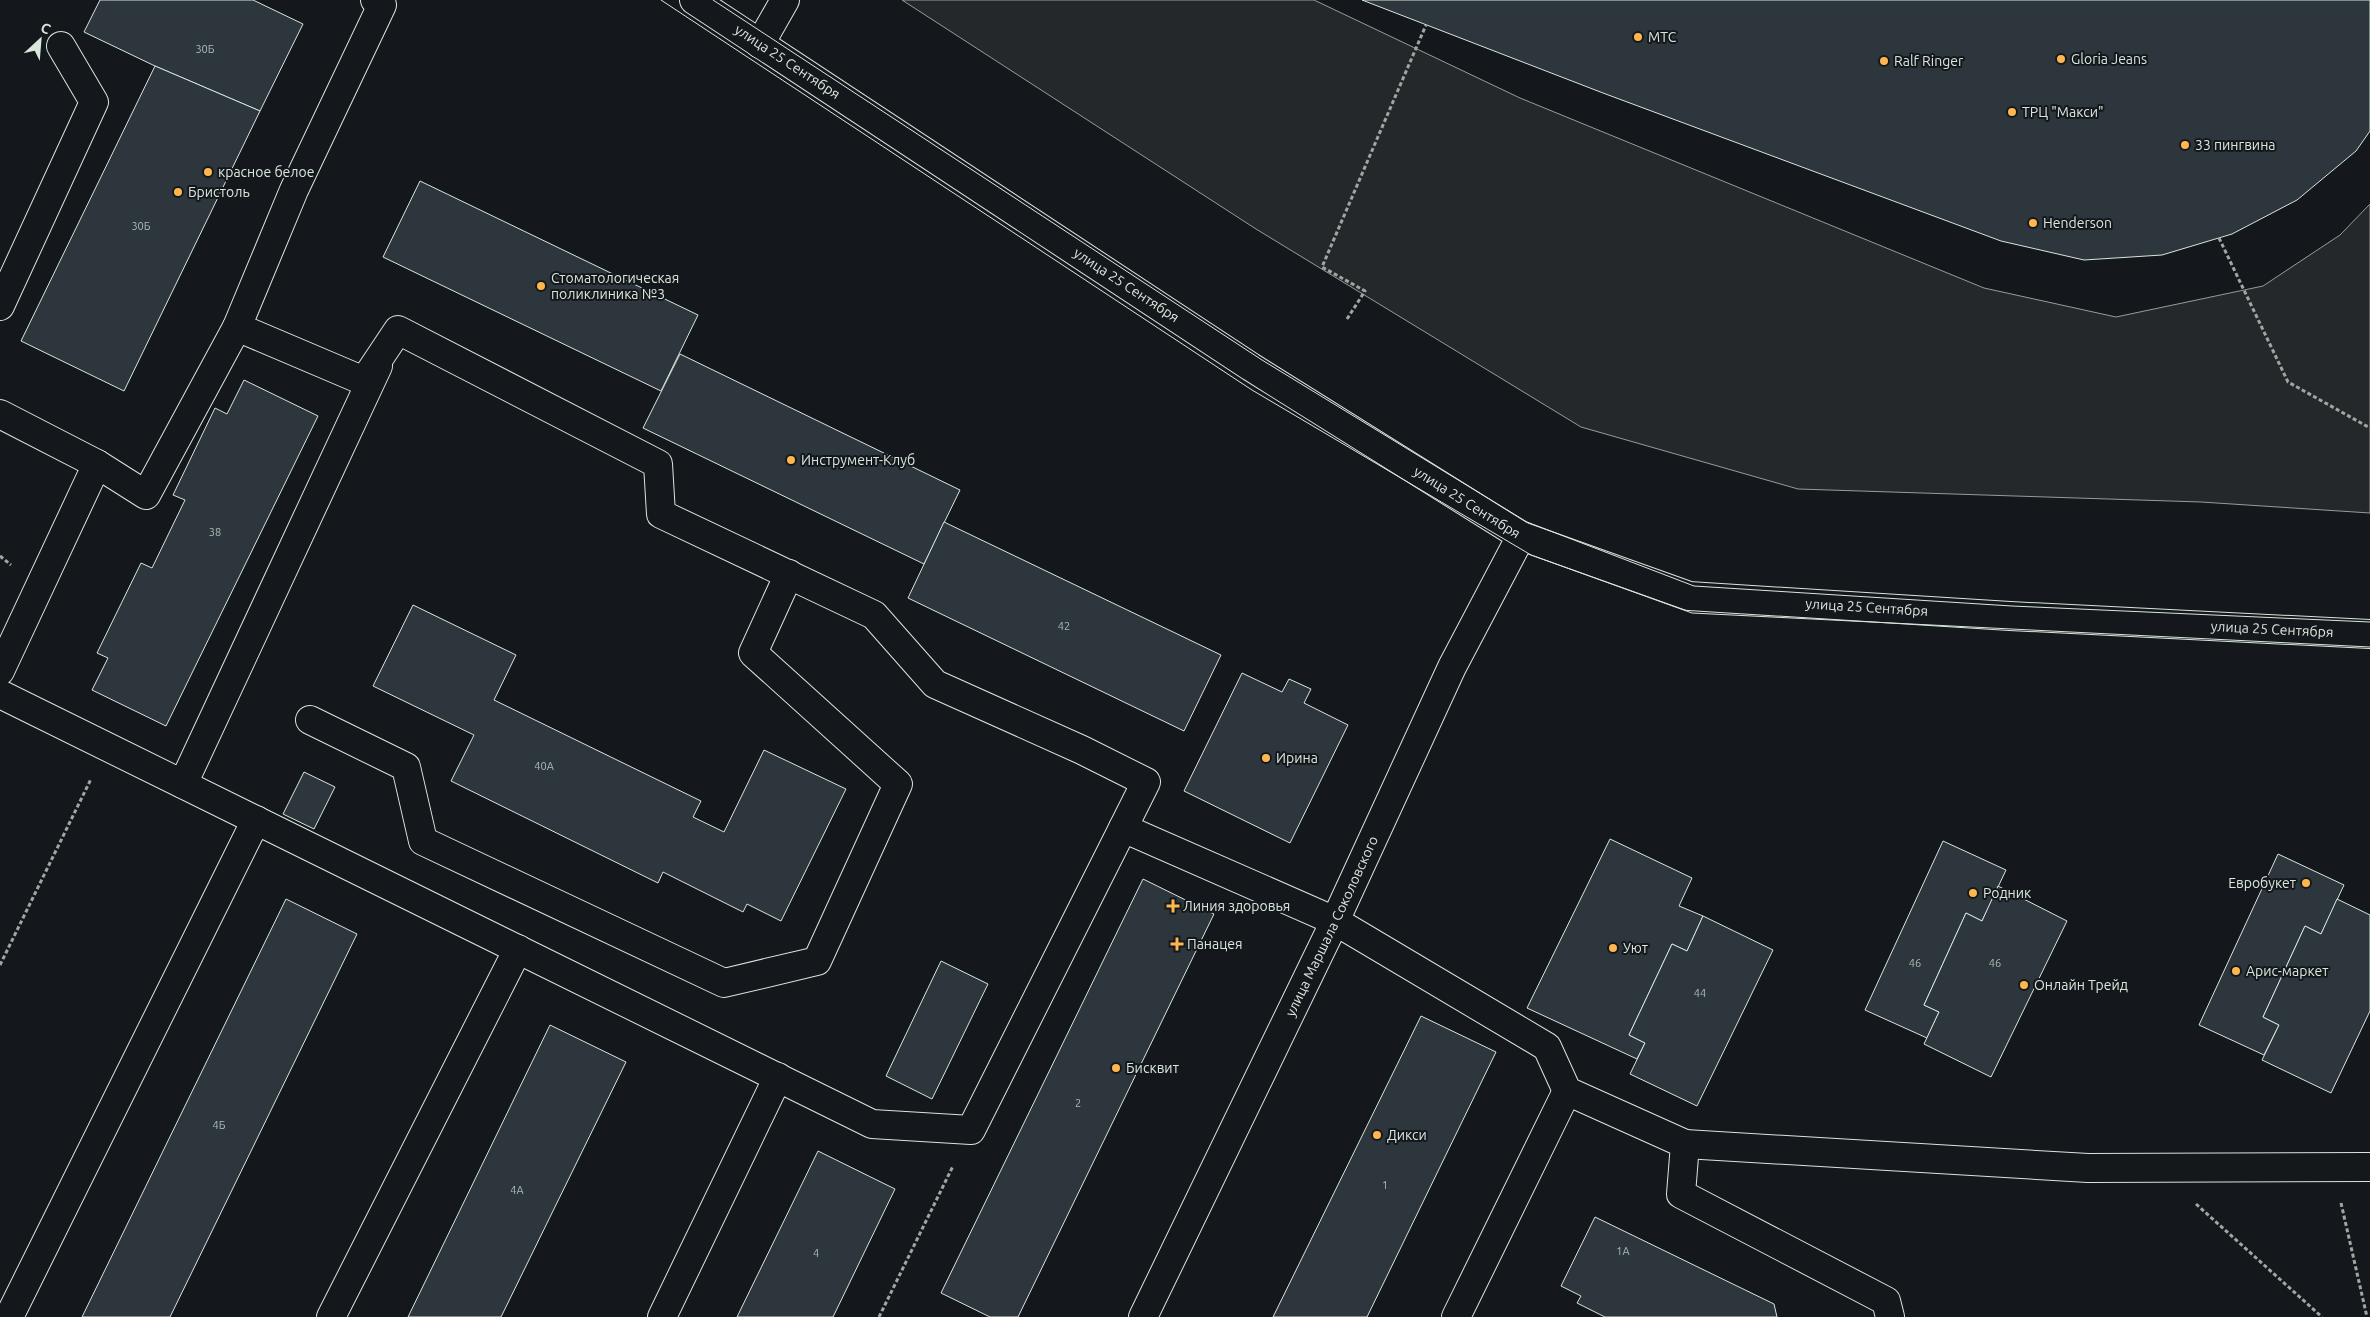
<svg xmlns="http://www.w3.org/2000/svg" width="2370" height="1317" font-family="Ubuntu,sans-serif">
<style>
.parking{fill:#24282b;stroke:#939e99}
.building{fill:#2c363c;stroke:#d8e6dc}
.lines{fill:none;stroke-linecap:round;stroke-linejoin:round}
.minor-casing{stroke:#d8e6dc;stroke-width:30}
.major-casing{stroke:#d8e6dc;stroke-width:30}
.path{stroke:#9da8a2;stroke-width:3;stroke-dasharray:4 2.5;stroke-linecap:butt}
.minor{stroke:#14181c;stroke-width:28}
.major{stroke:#14181c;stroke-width:28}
.tram{stroke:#d8e6dc;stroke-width:1}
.poi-dot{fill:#ffb74d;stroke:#14181c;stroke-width:2}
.labels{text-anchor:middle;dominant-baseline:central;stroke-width:4;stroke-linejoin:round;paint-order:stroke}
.number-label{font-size:11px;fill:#adbab4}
.poi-label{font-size:14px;fill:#d8e6dc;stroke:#14181c;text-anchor:start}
.street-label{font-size:14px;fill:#d8e6dc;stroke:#14181c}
</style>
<rect width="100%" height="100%" fill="#14181c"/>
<!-- parking -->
<polygon class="parking" points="902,0 1314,0 1520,98 1984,288 2116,317 2263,286 2340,235 2370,204 2370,513 2201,502 1798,489 1581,427 1256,229"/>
<!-- building -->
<g class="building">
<polygon points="100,0 253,0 303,24 260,111 155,66 84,32"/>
<polygon points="1362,0 2370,0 2370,131 2356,151 2297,200 2232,234 2162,255 2084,260 2001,241 1603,93"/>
<polygon points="155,66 260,111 124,391 21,341"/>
<polygon points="420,181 698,315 661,391 383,257"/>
<polygon points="680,354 960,490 924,564 643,428"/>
<polygon points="244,380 318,416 166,726 92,690 108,658 97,653 141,563 152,568 185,500 173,495 215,408 227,414"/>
<polygon points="944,522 1221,655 1184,731 908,598"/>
<polygon points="413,605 516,655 494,700 701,801 693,817 724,832 764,750 846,789 781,921 747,904 743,912 663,872 658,883 451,781 474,735 373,686"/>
<polygon points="1242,673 1282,692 1289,679 1311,689 1304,703 1348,725 1290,843 1184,791"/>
<polygon points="304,772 335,787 314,829 283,814"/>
<polygon points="1610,839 1692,878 1679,906 1703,916 1687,951 1672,944 1629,1035 1645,1043 1637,1059 1527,1008"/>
<polygon points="1943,841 2006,870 1982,921 1966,913 1924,1005 1939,1012 1927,1038 1865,1010"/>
<polygon points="2278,854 2344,885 2321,934 2305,926 2263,1017 2279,1025 2264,1055 2199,1025"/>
<polygon points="1143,879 1214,914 1018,1317 990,1317 941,1293"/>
<polygon points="1998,886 2067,921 1991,1077 1924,1044 1939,1012 1924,1005 1966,913 1982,921"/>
<polygon points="286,899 357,934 170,1317 82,1317"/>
<polygon points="2337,899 2370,915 2370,1011 2331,1093 2262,1060 2279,1025 2263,1017 2305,926 2321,934"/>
<polygon points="1703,916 1773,950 1697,1106 1630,1074 1645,1043 1629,1035 1672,944 1687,951"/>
<polygon points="941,961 988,984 932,1099 886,1076"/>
<polygon points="1421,1016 1496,1052 1367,1317 1273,1317"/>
<polygon points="550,1025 626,1062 501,1317 408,1317"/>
<polygon points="818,1151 895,1189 833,1317 737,1317"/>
<polygon points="1595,1217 1774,1304 1777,1317 1605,1317 1577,1303 1581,1296 1561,1286"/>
</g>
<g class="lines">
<defs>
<g id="minor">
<polyline points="375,0 382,5 294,190 237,327 364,381 398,330 658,464 661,514 874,615 935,684 1082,750 1146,782 1123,828"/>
<polyline points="760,44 785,0"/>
<polyline points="0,306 94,102 61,46"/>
<polyline points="0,414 97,464 0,671"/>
<polyline points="97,464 146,495 237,327"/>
<polyline points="0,694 872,1124 971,1130 1123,828 1335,921 1547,1047 1567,1091 1685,1144 1681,1194 1886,1301 1890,1317"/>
<polyline points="310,720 406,767 423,841 724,983 817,961 898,784 753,653 789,574"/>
<polyline points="183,784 378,366"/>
<polyline points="1685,1144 2088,1168 2370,1167"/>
<polyline points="9,1317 256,820"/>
<polyline points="331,1317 518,949"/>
<polyline points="662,1317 778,1077"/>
<path id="s1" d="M1143,1317L1335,921L1452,667L1521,536"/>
<polyline points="1456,1317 1567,1091"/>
</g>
<g id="major">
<path id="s2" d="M694,0L1251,367L1521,536L1689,596L2010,616L2370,634"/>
</g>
</defs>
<!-- minor casing -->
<use href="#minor" class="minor-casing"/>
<!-- major casing -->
<use href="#major" class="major-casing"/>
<!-- path -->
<g class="path">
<polyline points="2219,238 2288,382 2370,428"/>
<polyline points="1347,319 1365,291 1322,267 1426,25"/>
<polyline points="0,556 11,565"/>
<polyline points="0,965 91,779"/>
<polyline points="2341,1203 2367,1317"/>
<polyline points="2196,1204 2322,1317"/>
<polyline points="879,1317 953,1166"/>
</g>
<!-- minor -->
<use href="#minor" class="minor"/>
<!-- major -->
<use href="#major" class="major"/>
<!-- tram -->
<g class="tram">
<polyline points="661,0 1252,390 1531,555 1692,613 2370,647"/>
<polyline points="713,0 1262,360 1527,522 1694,586 2012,606 2370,622"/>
</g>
</g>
<!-- markers -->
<g class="poi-dot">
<circle cx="1638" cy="37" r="5"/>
<circle cx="2061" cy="59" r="5"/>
<circle cx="1884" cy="61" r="5"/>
<circle cx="2012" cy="112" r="5"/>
<circle cx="2185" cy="145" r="5"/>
<circle cx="208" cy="172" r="5"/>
<circle cx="178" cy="192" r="5"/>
<circle cx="2033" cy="223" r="5"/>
<circle cx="541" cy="286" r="5"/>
<circle cx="791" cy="460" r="5"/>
<circle cx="1266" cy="758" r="5"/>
<circle cx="2306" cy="883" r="5"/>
<circle cx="1973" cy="893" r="5"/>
<path d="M1170.5 898.5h5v5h5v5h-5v5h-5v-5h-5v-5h5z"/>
<path d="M1174.5 936.5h5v5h5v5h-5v5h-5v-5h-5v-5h5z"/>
<circle cx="1613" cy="948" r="5"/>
<circle cx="2236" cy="971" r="5"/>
<circle cx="2024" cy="985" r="5"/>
<circle cx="1116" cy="1068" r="5"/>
<circle cx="1377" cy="1135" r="5"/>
</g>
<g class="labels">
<!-- number labels -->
<g class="number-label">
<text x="205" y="49">30Б</text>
<text x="141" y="226">30Б</text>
<text x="215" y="532">38</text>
<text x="1064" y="626">42</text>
<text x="544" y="766">40А</text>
<text x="1915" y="963">46</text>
<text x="1995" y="963">46</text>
<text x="1700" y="993">44</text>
<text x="1078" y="1103">2</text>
<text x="219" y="1125">4Б</text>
<text x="1385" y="1185">1</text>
<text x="517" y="1190">4А</text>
<text x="1623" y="1251">1А</text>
<text x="816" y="1253">4</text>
</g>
<!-- poi labels -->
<g class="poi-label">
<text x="1648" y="37">МТС</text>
<text x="2071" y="59">Gloria Jeans</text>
<text x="1894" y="61">Ralf Ringer</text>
<text x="2022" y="112">ТРЦ "Макси"</text>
<text x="2195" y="145">33 пингвина</text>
<text x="218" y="172">красное белое</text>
<text x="188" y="192">Бристоль</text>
<text x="2043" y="223">Henderson</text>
<text x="551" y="278">Стоматологическая<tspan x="551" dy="16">поликлиника №3</tspan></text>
<text x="801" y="460">Инструмент-Клуб</text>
<text x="1276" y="758">Ирина</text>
<text x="2296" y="883" text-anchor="end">Евробукет</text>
<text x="1983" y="893">Родник</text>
<text x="1183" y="906">Линия здоровья</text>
<text x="1187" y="944">Панацея</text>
<text x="1623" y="948">Уют</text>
<text x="2246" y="971">Арис-маркет</text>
<text x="2034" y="985">Онлайн Трейд</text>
<text x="1126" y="1068">Бисквит</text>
<text x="1387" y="1135">Дикси</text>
</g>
<!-- street labels -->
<g class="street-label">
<text stroke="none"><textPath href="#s2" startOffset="112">улица 25 Сентября</textPath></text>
<text stroke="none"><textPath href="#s2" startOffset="518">улица 25 Сентября</textPath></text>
<text stroke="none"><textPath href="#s2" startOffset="922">улица 25 Сентября</textPath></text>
<text stroke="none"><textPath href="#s2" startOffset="1342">улица 25 Сентября</textPath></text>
<text stroke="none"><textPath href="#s2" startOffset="1748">улица 25 Сентября</textPath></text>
<text stroke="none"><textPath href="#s1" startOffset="434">улица Маршала Соколовского</textPath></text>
</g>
</g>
<!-- north arrow -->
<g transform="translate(40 40) rotate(26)" stroke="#14181c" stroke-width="4" paint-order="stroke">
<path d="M0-4L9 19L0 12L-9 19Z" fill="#d8e6dc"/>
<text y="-8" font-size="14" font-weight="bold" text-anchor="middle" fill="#d8e6dc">С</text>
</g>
</svg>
